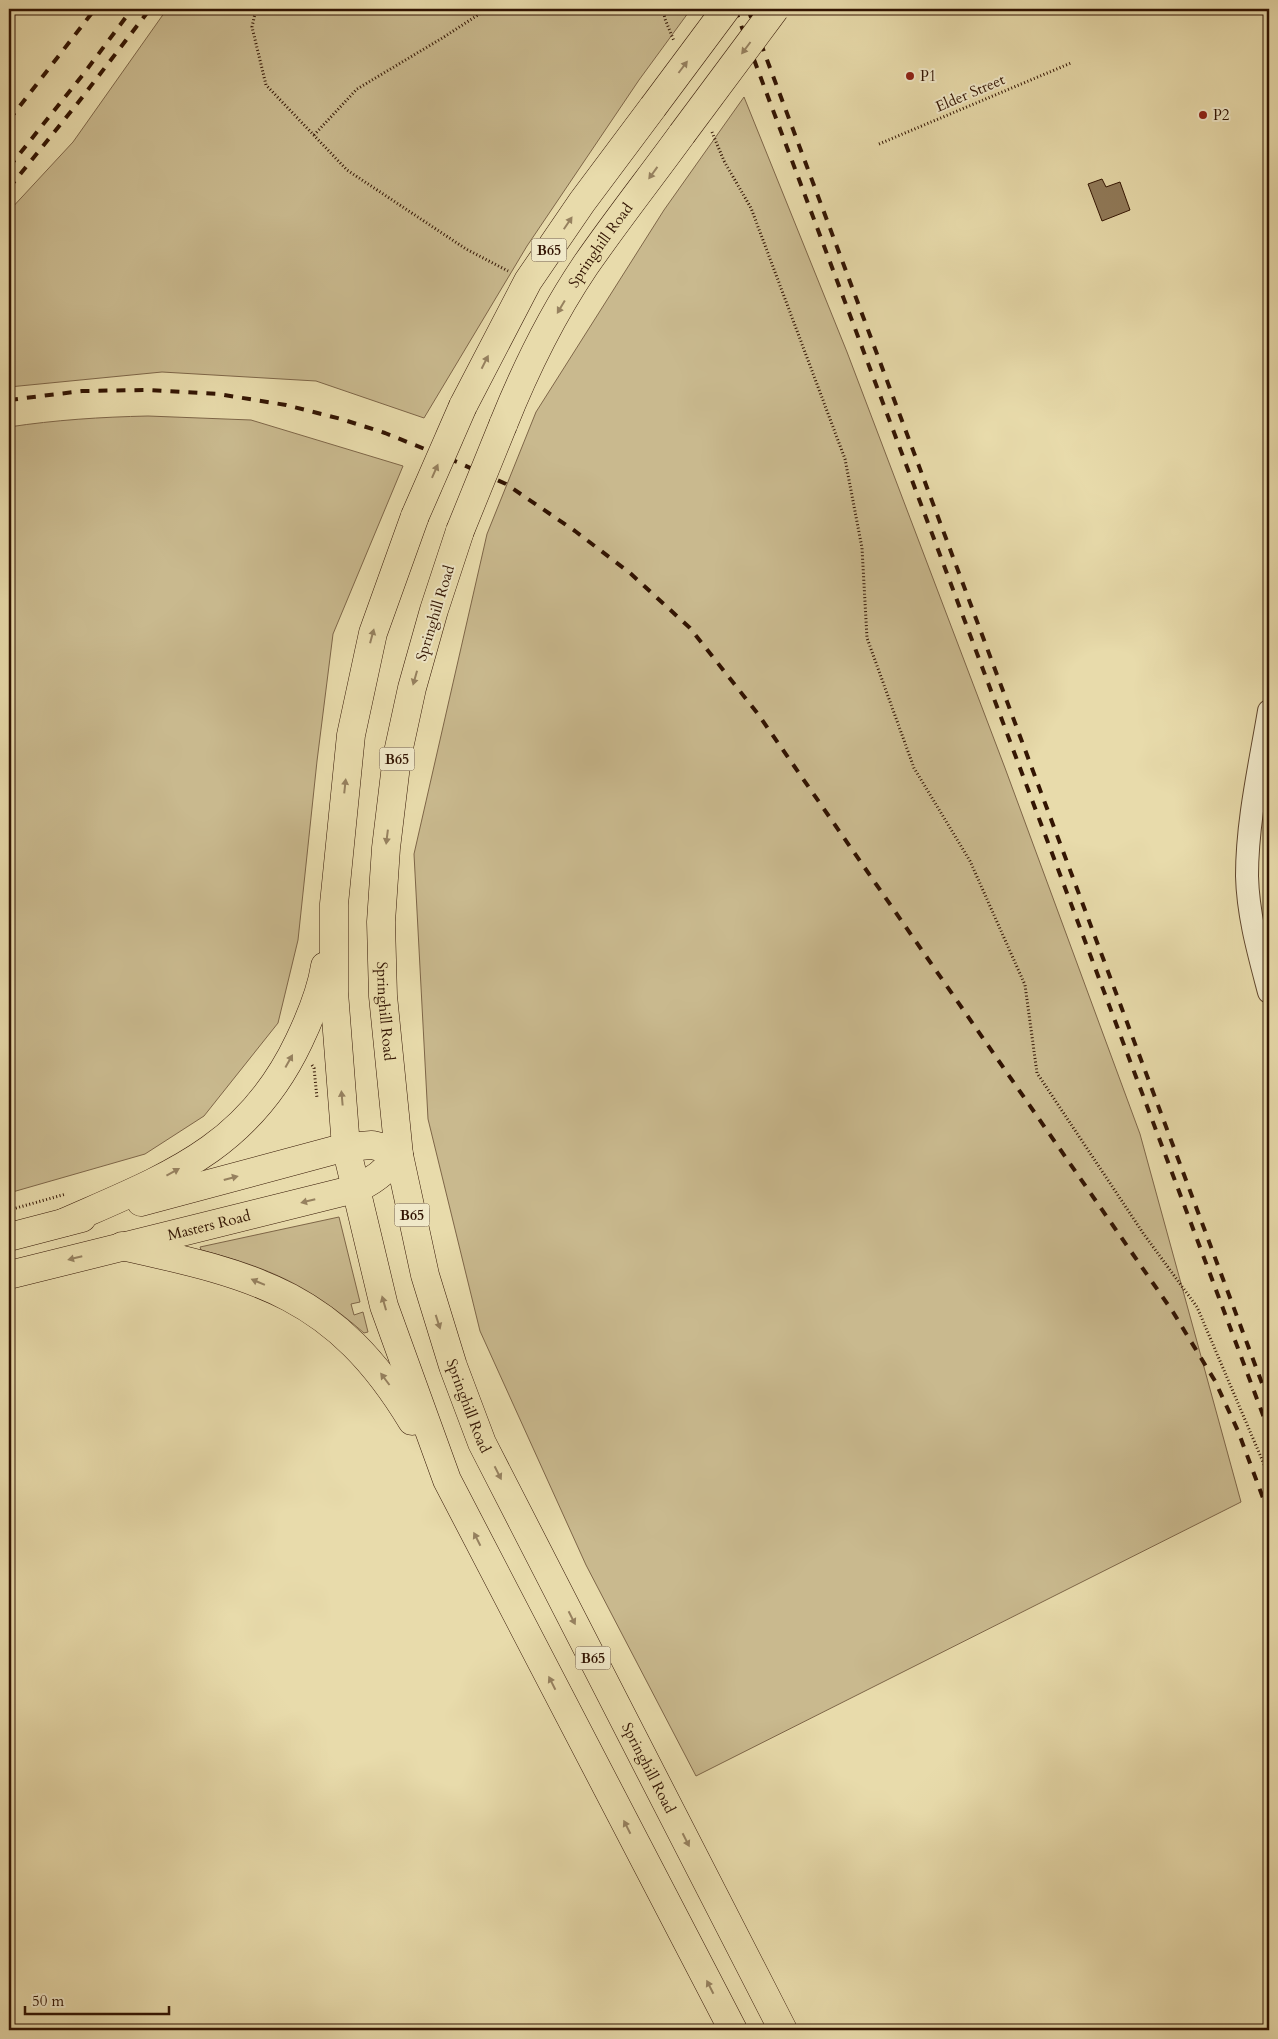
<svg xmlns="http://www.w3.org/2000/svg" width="1278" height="2039" font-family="Cardo,serif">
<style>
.green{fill:#c9b98e;stroke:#7e6648}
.building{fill:#917b5a;stroke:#321402}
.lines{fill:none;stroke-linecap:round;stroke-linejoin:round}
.minor-casing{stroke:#60462c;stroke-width:24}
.primary-casing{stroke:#321402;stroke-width:29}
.path{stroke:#321402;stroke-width:3;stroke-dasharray:1 2.5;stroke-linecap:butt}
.minor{stroke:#f0e8c8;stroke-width:22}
.primary{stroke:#e8dbab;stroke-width:28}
.rail{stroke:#321402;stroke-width:4;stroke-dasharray:9 9;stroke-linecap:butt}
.primary-bridge-casing{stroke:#321402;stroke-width:29;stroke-linecap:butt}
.primary-bridge{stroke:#e8dbab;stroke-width:28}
.oneway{fill:#96815f}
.poi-dot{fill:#8f2418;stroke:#f0e8c8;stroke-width:2}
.labels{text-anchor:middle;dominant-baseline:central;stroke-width:4;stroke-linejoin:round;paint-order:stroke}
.shield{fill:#f0e8c8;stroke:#6b543d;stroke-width:1}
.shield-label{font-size:14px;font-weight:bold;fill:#321402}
.poi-label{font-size:15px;fill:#321402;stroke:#f0e8c8;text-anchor:start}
.street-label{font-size:15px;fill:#321402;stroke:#f0e8c8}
</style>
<rect width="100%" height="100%" fill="#e8dbab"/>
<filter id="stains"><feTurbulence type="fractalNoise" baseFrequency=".004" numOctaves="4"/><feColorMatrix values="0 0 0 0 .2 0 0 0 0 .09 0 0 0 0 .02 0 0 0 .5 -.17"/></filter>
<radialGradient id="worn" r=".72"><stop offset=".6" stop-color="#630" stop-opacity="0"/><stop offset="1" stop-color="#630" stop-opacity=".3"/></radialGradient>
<!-- green -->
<g class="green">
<polygon points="167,9 691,9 639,80 527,246 424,418 316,381 162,372 9,387 9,211 73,142"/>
<polygon points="744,97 847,352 1005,768 1140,1134 1241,1502 696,1776 586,1565 480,1331 428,1119 414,854 487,534 536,412 664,210"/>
<path d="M148,416L251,420L403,466L333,634L317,761L298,940L278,1023L204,1116L145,1154L9,1193V427C55,420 101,417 148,416Z"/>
<path d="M339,1217L360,1302L351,1304L354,1315L363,1312L368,1332L364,1333C310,1286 270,1268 201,1250L200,1247Z"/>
</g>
<!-- building -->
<polygon class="building" points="1102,179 1106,187 1120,182 1130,210 1102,221 1088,184"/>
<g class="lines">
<defs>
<path id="minor" d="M1269,711C1260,765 1247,821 1247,876C1248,916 1259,954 1269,992"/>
<g id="primary">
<polyline points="463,406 528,281 582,202 653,107"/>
<path id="s1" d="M503,425C525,370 552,315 585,266C616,221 650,178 682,134"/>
<polyline points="415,516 373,633 351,735 334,904 334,992 346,1147 384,1306 447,1480 733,2030"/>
<path id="s2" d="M460,531L434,610L412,688L397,757L386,848L381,922L382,960L383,996L399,1155L425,1275L453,1366L482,1443L783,2030"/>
<polyline points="141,1202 346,1147 372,1145 398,1151"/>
<path d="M65,1222C167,1177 248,1149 299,1041C310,1018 321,992 325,966"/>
<polyline points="9,1237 82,1218"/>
<path d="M122,1246C258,1276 336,1295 412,1421"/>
<path id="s3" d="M9,1275L355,1189C373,1182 387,1170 399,1155"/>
</g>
</defs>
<!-- minor casing -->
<use href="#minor" class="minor-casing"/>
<!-- primary casing -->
<use href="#primary" class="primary-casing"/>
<!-- path -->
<g class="path">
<polyline points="256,9 252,27 266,85 347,170 466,249 508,271"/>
<polyline points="663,9 665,19 674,41"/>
<polyline points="712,132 724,161 751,208 845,459 862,548 867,638 914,768 970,861 1025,985 1037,1073 1143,1233 1197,1307 1269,1476"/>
<polyline points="314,135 357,89 444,37 487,9"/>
<polyline points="879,144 1071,63"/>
<polyline points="312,1065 314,1068 317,1098"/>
<polyline points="9,1210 66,1194"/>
</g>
<!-- minor -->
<use href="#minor" class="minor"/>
<!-- primary -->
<use href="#primary" class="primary"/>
<!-- rail -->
<g class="rail">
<polyline points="735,9 1269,1431"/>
<polyline points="748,9 1269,1402"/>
<polyline points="9,120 95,9"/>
<polyline points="9,167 85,72 132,9"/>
<polyline points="9,188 77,104 150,9"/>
<polyline points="9,400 82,391 147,390 218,394 286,405 341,419 385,433 457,462 506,484 575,531 630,573 690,628 758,714 1173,1312 1215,1381 1238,1431 1269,1514"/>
</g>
<defs>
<g id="primary-bridge">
<polyline points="653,107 726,9"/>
<polyline points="682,134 775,9"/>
<polyline points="415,516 463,406"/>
<polyline points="460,531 503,425"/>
</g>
</defs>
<!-- primary-bridge casing -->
<use href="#primary-bridge" class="primary-bridge-casing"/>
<!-- primary-bridge -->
<use href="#primary-bridge" class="primary-bridge"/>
</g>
<!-- one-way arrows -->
<defs><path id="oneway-solid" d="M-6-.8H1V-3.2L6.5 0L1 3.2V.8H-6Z" transform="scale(1.25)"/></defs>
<g class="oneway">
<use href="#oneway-solid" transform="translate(746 48) rotate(127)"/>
<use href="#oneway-solid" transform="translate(683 67) rotate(-53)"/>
<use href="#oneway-solid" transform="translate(653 173) rotate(126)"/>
<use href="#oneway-solid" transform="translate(568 223) rotate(-56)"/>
<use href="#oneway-solid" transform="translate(561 307) rotate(121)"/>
<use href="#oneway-solid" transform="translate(485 362) rotate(-63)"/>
<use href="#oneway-solid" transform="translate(435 471) rotate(-66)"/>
<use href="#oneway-solid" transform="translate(372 636) rotate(-75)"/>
<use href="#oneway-solid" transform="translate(415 678) rotate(106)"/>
<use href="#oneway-solid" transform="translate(345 786) rotate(-84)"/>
<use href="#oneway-solid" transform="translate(387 837) rotate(97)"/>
<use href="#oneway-solid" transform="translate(289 1061) rotate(-61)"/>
<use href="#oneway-solid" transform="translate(342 1098) rotate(-95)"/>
<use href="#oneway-solid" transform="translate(173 1172) rotate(-29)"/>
<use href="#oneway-solid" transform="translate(231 1178) rotate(-15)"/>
<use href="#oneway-solid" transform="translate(308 1201) rotate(166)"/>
<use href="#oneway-solid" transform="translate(75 1258) rotate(166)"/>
<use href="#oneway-solid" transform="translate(258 1282) rotate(-157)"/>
<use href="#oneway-solid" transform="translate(384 1303) rotate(-106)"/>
<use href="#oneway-solid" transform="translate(438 1322) rotate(72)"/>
<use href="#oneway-solid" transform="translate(385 1379) rotate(-127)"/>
<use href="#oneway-solid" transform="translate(498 1473) rotate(63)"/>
<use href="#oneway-solid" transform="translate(477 1539) rotate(-117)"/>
<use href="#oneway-solid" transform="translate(572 1618) rotate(63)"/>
<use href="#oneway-solid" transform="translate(552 1683) rotate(-117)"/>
<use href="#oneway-solid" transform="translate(627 1827) rotate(-117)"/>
<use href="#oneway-solid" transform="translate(686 1840) rotate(63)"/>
<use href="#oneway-solid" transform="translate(710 1987) rotate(-117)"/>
</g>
<!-- markers -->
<g class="poi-dot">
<circle cx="910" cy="76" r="5"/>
<circle cx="1203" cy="115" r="5"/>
</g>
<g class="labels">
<!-- shield labels -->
<g class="shield">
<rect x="531.5" y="238.5" width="35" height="23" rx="4"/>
<rect x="379.5" y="747.5" width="35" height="23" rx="4"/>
<rect x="394.5" y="1203.5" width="35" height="23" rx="4"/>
<rect x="575.5" y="1646.5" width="35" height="23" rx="4"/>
</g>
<g class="shield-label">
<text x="549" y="250">B65</text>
<text x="397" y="759">B65</text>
<text x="412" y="1215">B65</text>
<text x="593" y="1658">B65</text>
</g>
<!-- poi labels -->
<g class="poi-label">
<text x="920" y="76">P1</text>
<text x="1213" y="115">P2</text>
</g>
<!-- street labels -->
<g class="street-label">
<text transform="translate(970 93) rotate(-23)">Elder Street</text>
<text stroke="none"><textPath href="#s1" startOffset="205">Springhill Road</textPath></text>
<text transform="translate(435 613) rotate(-73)">Springhill Road</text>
<text stroke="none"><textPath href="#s2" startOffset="490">Springhill Road</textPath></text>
<text stroke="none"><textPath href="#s3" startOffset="206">Masters Road</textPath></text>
<text stroke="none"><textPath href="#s2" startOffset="895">Springhill Road</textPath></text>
<text stroke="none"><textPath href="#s2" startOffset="1300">Springhill Road</textPath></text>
</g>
</g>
<!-- margin -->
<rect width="1278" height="2039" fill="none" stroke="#e8dbab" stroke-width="30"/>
<rect x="10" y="10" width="1258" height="2019" fill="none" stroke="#321402" stroke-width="2.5"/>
<rect x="15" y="15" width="1248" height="2009" fill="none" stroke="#321402"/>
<!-- scale -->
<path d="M25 2006v8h144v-8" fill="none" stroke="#321402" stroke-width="2.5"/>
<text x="32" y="2006" font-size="15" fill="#321402" stroke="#f0e8c8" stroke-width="4" paint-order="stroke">50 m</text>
<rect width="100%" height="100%" filter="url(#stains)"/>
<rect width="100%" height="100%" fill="url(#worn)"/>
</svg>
